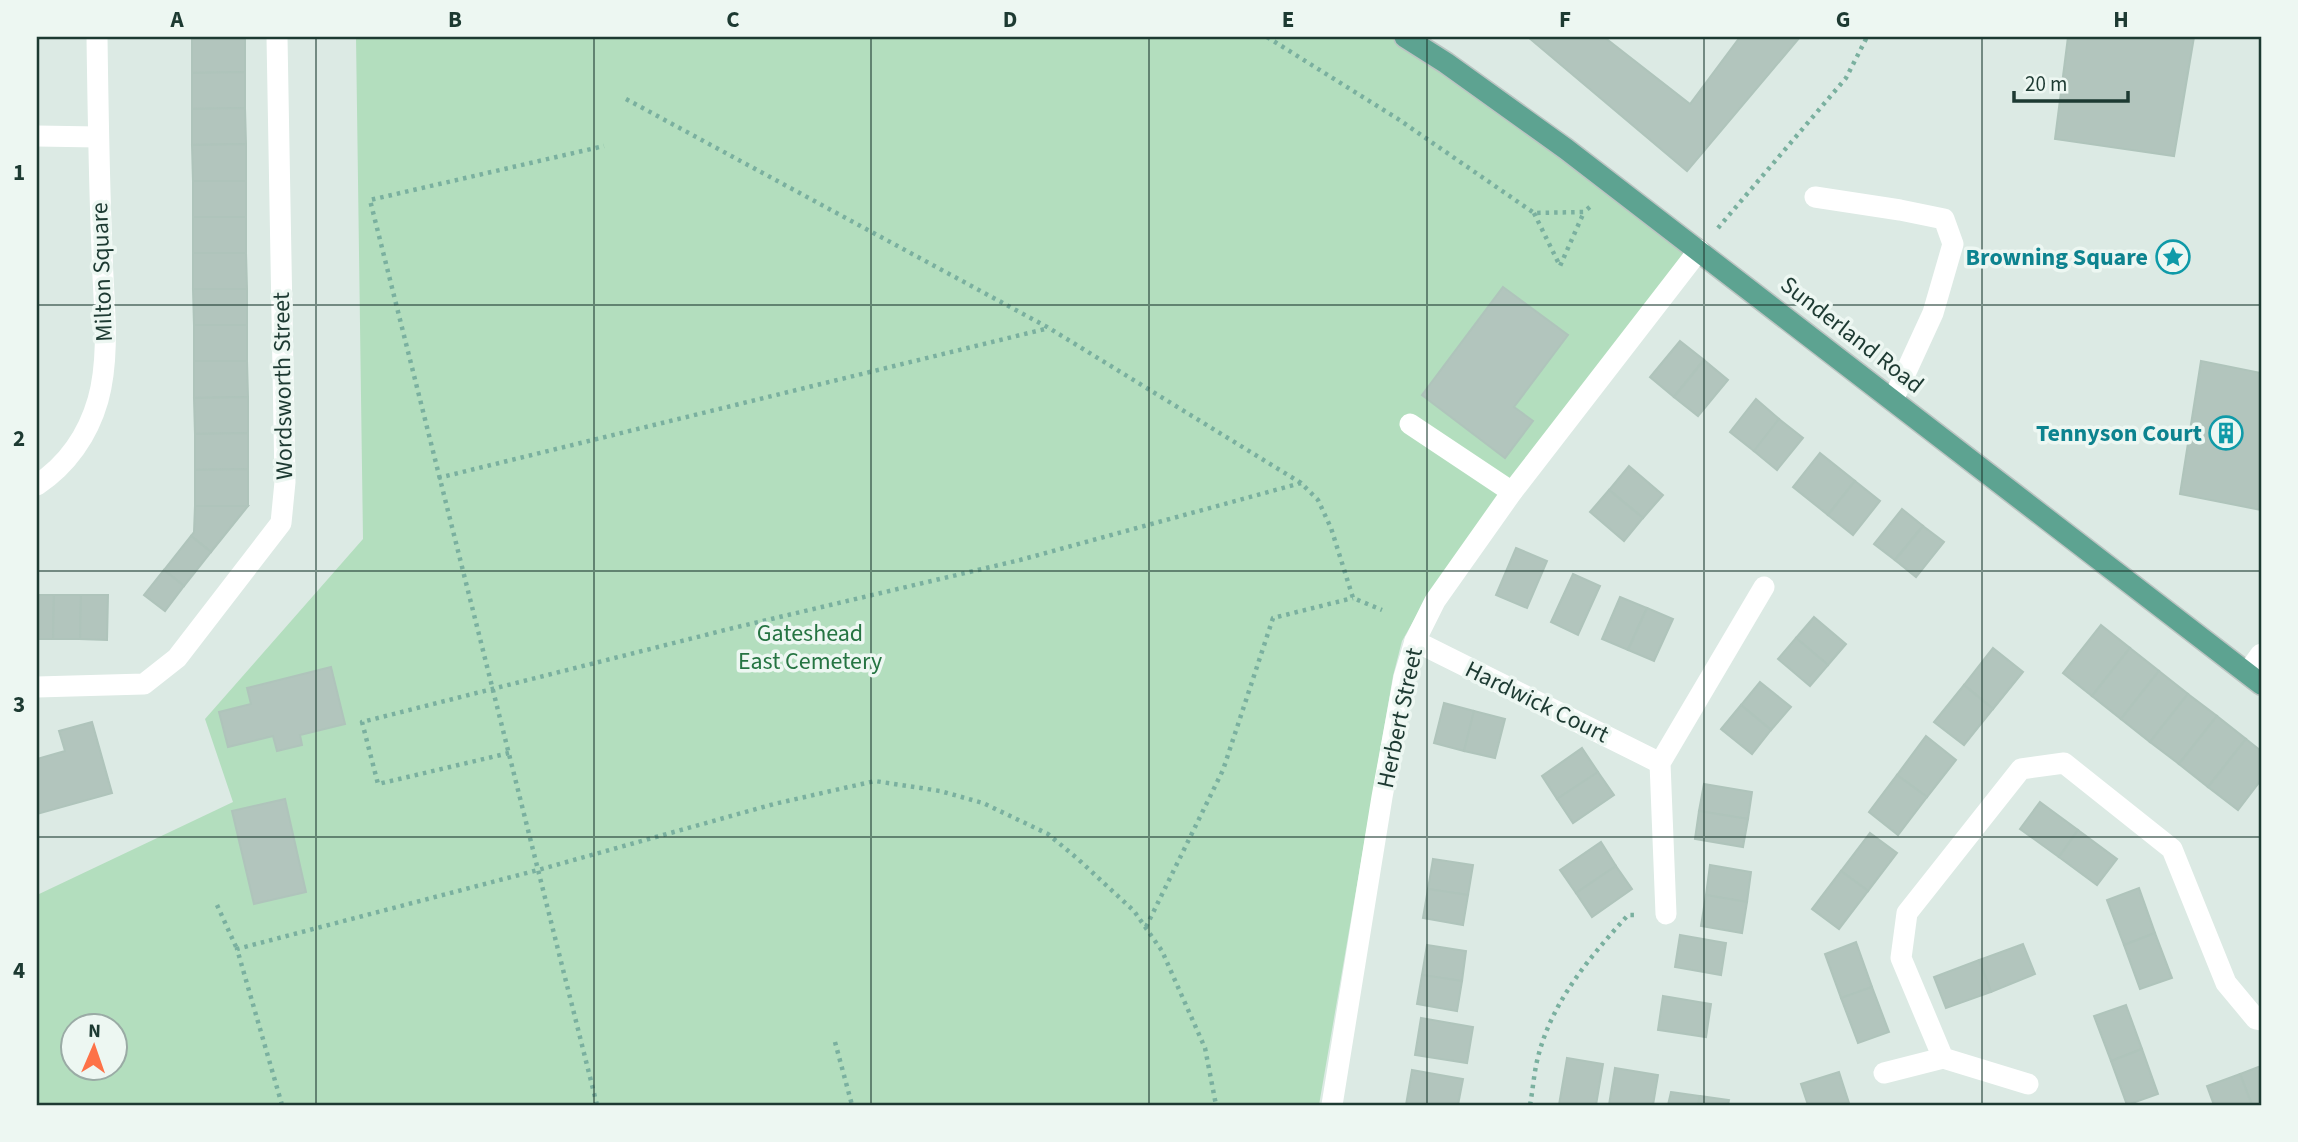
<svg xmlns="http://www.w3.org/2000/svg" width="2298" height="1142" font-family="'Source Sans 3',sans-serif">
<style>
.green{fill:#b3debe;fill-rule:evenodd}
.building{fill:#b2c5bd;stroke:#afc4bb;stroke-width:2}
.lines{fill:none;stroke-linecap:round;stroke-linejoin:round}
.major-casing{stroke:#bbc4c2;stroke-width:24}
.path{stroke:#7ab09f;stroke-width:4.5;stroke-dasharray:3.5 5;stroke-linecap:butt}
.minor{stroke:#fff;stroke-width:21}
.major{stroke:#5da391;stroke-width:21}
.grid{fill:none;stroke:#1d3a32;stroke-width:2;stroke-opacity:0.55}
.labels{text-anchor:middle;dominant-baseline:central;stroke-width:7;stroke-linejoin:round;paint-order:stroke}
.culture-label{font-size:24px;font-weight:bold;fill:#0d838f;stroke:#edf7f2;text-anchor:end}
.street-label{font-size:24px;fill:#1d3a32;stroke:#edf7f2}
.park-label{font-size:24px;fill:#257442;stroke:#edf7f2}
.neatline{fill:none;stroke:#1d3a32;stroke-width:2.5}
.grid-label{font-size:23px;text-anchor:middle;font-weight:bold;fill:#1d3a32}
</style>
<rect width="100%" height="100%" fill="#dceae4"/>
<!-- green -->
<path class="green" d="M356,37H1394L1440,65L1687,253L1426,599L1402,641L1393,676L1319,1105H37V895L233,802L205,719L363,539ZM74,1026H116V1068H74Z"/>
<!-- building -->
<g class="building">
<polygon points="192,37 245,37 245,72 192,73"/>
<polygon points="1528,37 1604,37 1690,104 1740,37 1800,37 1687,171"/>
<polygon points="2068,37 2194,37 2174,156 2055,139"/>
<polygon points="245,72 245,108 192,109 192,73"/>
<polygon points="245,108 246,144 192,145 192,109"/>
<polygon points="246,144 246,181 193,181 192,145"/>
<rect x="193" y="181" width="53" height="36"/>
<rect x="193" y="217" width="53" height="36"/>
<polygon points="193,253 246,253 247,289 193,289"/>
<polygon points="1503,287 1568,335 1514,407 1533,421 1505,458 1422,395"/>
<polygon points="193,289 247,289 247,325 194,325"/>
<rect x="194" y="325" width="53" height="36"/>
<polygon points="1680,341 1704,360 1674,397 1650,377"/>
<polygon points="1704,360 1728,380 1698,416 1674,397"/>
<polygon points="194,361 247,361 248,397 194,398"/>
<polygon points="2201,361 2261,373 2261,510 2180,494"/>
<polygon points="248,397 248,433 195,434 194,398"/>
<polygon points="1756,399 1779,419 1754,451 1730,432"/>
<polygon points="1779,419 1803,438 1777,470 1754,451"/>
<polygon points="248,433 248,469 195,470 195,434"/>
<polygon points="1820,453 1855,481 1828,515 1793,487"/>
<polygon points="1629,466 1663,495 1643,518 1609,490"/>
<polygon points="248,469 248,506 195,506 195,470"/>
<polygon points="1855,481 1880,501 1853,535 1828,515"/>
<polygon points="1609,490 1643,518 1624,541 1590,512"/>
<polygon points="195,506 248,506 211,552 191,536 194,532"/>
<polygon points="1902,509 1923,526 1895,560 1874,544"/>
<polygon points="1923,526 1944,542 1916,577 1895,560"/>
<polygon points="191,536 211,552 184,586 164,570"/>
<polygon points="1516,548 1547,561 1527,608 1496,595"/>
<polygon points="164,570 184,586 165,611 144,595"/>
<polygon points="1573,574 1600,586 1578,635 1551,622"/>
<polygon points="37,595 54,595 53,639 37,639"/>
<polygon points="54,595 81,595 80,639 53,639"/>
<polygon points="81,595 108,595 107,640 80,639"/>
<polygon points="1620,597 1647,608 1628,650 1602,639"/>
<polygon points="1647,608 1673,619 1654,661 1628,650"/>
<polygon points="1814,617 1846,644 1828,665 1796,638"/>
<polygon points="2101,625 2130,648 2092,696 2063,673"/>
<polygon points="1796,638 1828,665 1810,686 1778,659"/>
<polygon points="1993,648 2023,672 1993,709 1964,685"/>
<polygon points="2130,648 2159,671 2121,719 2092,696"/>
<polygon points="331,667 345,724 300,735 302,745 277,751 273,736 228,747 219,712 251,704 247,688"/>
<polygon points="2159,671 2188,694 2150,742 2121,719"/>
<polygon points="1760,682 1791,707 1771,730 1741,705"/>
<polygon points="1964,685 1993,709 1964,745 1934,722"/>
<polygon points="2188,694 2217,716 2179,764 2150,742"/>
<polygon points="1444,703 1474,711 1464,751 1434,743"/>
<polygon points="1741,705 1771,730 1752,754 1721,729"/>
<polygon points="1474,711 1505,719 1495,758 1464,751"/>
<polygon points="2217,716 2246,739 2208,787 2179,764"/>
<polygon points="92,722 112,793 37,814 37,759 65,751 59,731"/>
<polygon points="1926,736 1956,760 1927,797 1897,775"/>
<polygon points="2246,739 2261,751 2261,780 2238,810 2208,787"/>
<polygon points="1582,748 1598,772 1557,799 1542,776"/>
<polygon points="1598,772 1614,795 1573,823 1557,799"/>
<polygon points="1897,775 1927,797 1898,835 1869,812"/>
<polygon points="1704,784 1752,792 1748,819 1699,811"/>
<polygon points="285,799 306,892 254,904 232,811"/>
<polygon points="2040,802 2078,830 2059,857 2020,829"/>
<polygon points="1699,811 1748,819 1743,847 1695,839"/>
<polygon points="2078,830 2117,859 2097,885 2059,857"/>
<polygon points="1870,833 1897,853 1868,891 1841,871"/>
<polygon points="1601,842 1616,866 1576,893 1560,870"/>
<polygon points="1433,859 1473,865 1468,895 1428,889"/>
<polygon points="1710,865 1751,872 1747,902 1706,895"/>
<polygon points="1616,866 1632,889 1592,917 1576,893"/>
<polygon points="1841,871 1868,891 1839,929 1812,909"/>
<polygon points="2139,888 2155,933 2124,945 2107,900"/>
<polygon points="1428,889 1468,895 1463,925 1423,918"/>
<polygon points="1706,895 1747,902 1742,933 1701,926"/>
<polygon points="2155,933 2172,978 2140,989 2124,945"/>
<polygon points="1680,935 1726,943 1721,975 1675,967"/>
<polygon points="1856,942 1872,987 1841,998 1825,954"/>
<polygon points="2023,944 2035,974 1991,992 1979,960"/>
<polygon points="1427,945 1466,951 1462,981 1422,975"/>
<polygon points="1979,960 1991,992 1946,1008 1934,977"/>
<polygon points="1422,975 1462,981 1457,1011 1417,1004"/>
<polygon points="1872,987 1889,1032 1858,1043 1841,998"/>
<polygon points="1663,996 1711,1004 1706,1037 1658,1030"/>
<polygon points="2126,1005 2142,1049 2111,1061 2094,1016"/>
<polygon points="1421,1018 1473,1027 1467,1063 1415,1055"/>
<polygon points="2142,1049 2158,1094 2127,1105 2111,1061"/>
<polygon points="1567,1058 1603,1064 1596,1105 1559,1105"/>
<polygon points="2261,1066 2261,1105 2252,1105 2240,1074"/>
<polygon points="1615,1068 1658,1075 1653,1105 1609,1105"/>
<polygon points="1412,1070 1463,1079 1458,1105 1406,1105"/>
<polygon points="1839,1072 1849,1103 1808,1105 1801,1084"/>
<polygon points="2240,1074 2252,1105 2214,1105 2207,1086"/>
<polygon points="1671,1092 1700,1096 1698,1105 1668,1105"/>
<polygon points="1700,1096 1729,1100 1728,1105 1698,1105"/>
</g>
<g class="lines">
<defs>
<polyline id="major" points="1405,37 1446,63 1566,149 2261,684"/>
</defs>
<!-- major casing -->
<use href="#major" class="major-casing"/>
<!-- path -->
<g class="path">
<polyline points="1267,37 1398,119 1534,213 1584,212 1591,206"/>
<polyline points="626,99 1049,328 1301,483 1318,500 1331,528 1353,598 1382,610"/>
<polyline points="1534,213 1560,266 1584,212"/>
<polyline points="1718,228 1846,78 1867,37"/>
<polyline points="438,478 1049,328"/>
<polyline points="509,753 378,784 362,722 729,629 1020,560 1301,483"/>
<polyline points="217,905 237,949"/>
<polyline points="1146,927 1223,770 1273,618 1353,598"/>
<polyline points="835,1042 852,1105"/>
<polyline points="282,1105 237,949 538,870 774,804 875,781 940,791 983,803 1048,834 1079,860 1134,911 1162,951 1205,1048 1216,1105"/>
<polyline points="597,1105 370,200 604,146"/>
<path d="M1530,1105C1533,1089 1534,1072 1538,1057C1552,1001 1590,957 1628,915H1637"/>
</g>
<!-- minor -->
<g class="minor">
<polyline points="37,136 98,137"/>
<polyline points="1815,197 1900,210 1944,219 1953,244 1933,313 1893,400"/>
<polyline points="1410,424 1512,492"/>
<path d="M37,485C67,465 88,435 98,400C111,353 103,300 102,251C99,180 98,108 97,37"/>
<polyline points="1415,641 1660,763"/>
<polyline points="2248,672 2261,654"/>
<polyline points="37,687 144,684 177,658 281,523 285,482 277,37"/>
<polyline points="1666,914 1660,763 1764,587"/>
<polyline points="1884,1073 1943,1058"/>
<polyline points="2028,1084 1943,1058 1901,958 1907,913 2021,769 2064,763 2172,849 2226,983 2256,1019 2261,1020"/>
<polyline points="1332,1105 1382,797 1404,677 1415,641 1435,601 1512,492 1699,250"/>
</g>
<!-- major -->
<use href="#major" class="major"/>
</g>
<!-- grid -->
<path class="grid" d="M316,37V1105M594,37V1105M871,37V1105M1149,37V1105M1427,37V1105M1704,37V1105M1982,37V1105M37,305H2261M37,571H2261M37,837H2261"/>
<!-- icons -->
<defs>
<symbol id="sight-ring" viewBox="-11 -11 22 22"><circle r="9.5" fill="#edf7f2" stroke="#0f9aa8" stroke-width="1.5"/><path d="M0-6L1.8-2.2L6-1.7L2.9 1.2L3.7 5.4L0 3.3L-3.7 5.4L-2.9 1.2L-6-1.7L-1.8-2.2Z" fill="#0f9aa8"/></symbol>
<symbol id="building-ring" viewBox="-11 -11 22 22"><circle r="9.5" fill="#edf7f2" stroke="#0f9aa8" stroke-width="1.5"/><path d="M-4-6H4V6H1V3H-1V6H-4ZM-2.5-4.3h1.7v1.8h-1.7ZM.8-4.3h1.7v1.8H.8ZM-2.5-1h1.7V.8h-1.7ZM.8-1h1.7V.8H.8Z" fill="#0f9aa8"/></symbol>
</defs>
<g fill-rule="evenodd">
<use href="#sight-ring" x="2154" y="238" width="38" height="38"/>
<use href="#building-ring" x="2207" y="414" width="38" height="38"/>
</g>
<g class="labels">
<!-- culture labels -->
<g class="culture-label">
<text x="2148" y="257">Browning Square</text>
<text x="2202" y="433">Tennyson Court</text>
</g>
<!-- street labels -->
<g class="street-label">
<text transform="translate(102 272) rotate(-92)">Milton Square</text>
<text transform="translate(1852 335) rotate(38)">Sunderland Road</text>
<text transform="translate(283 386) rotate(-91)">Wordsworth Street</text>
<text transform="translate(1537 702) rotate(26)">Hardwick Court</text>
<text transform="translate(1400 718) rotate(-78)">Herbert Street</text>
</g>
<!-- park labels -->
<g class="park-label">
<text x="810" y="633">Gateshead<tspan x="810" dy="28">East Cemetery</tspan></text>
</g>
</g>
<!-- border -->
<rect width="2298" height="1142" fill="none" stroke="#edf7f2" stroke-width="77"/>
<!-- north arrow -->
<g transform="translate(94 1047) rotate(2)"><circle r="33" fill="#edf7f2" stroke="#9aaba5" stroke-width="2"/>
<path d="M0-5L12 26L0 18L-12 26Z" fill="#fd7248"/>
<text y="-10" font-size="19" font-weight="bold" text-anchor="middle" fill="#1d3a32">N</text>
</g>
<!-- scale -->
<path d="M2014 91v10h114v-10" fill="none" stroke="#1d3a32" stroke-width="3.5"/>
<text x="2025" y="91" font-size="21" fill="#1d3a32" stroke="#edf7f2" stroke-width="5" paint-order="stroke">20 m</text>
<rect x="38" y="38" width="2222" height="1066" class="neatline"/>
<g class="grid-label">
<text x="177" y="27">A</text>
<text x="455" y="27">B</text>
<text x="733" y="27">C</text>
<text x="1010" y="27">D</text>
<text x="1288" y="27">E</text>
<text x="1565" y="27">F</text>
<text x="1843" y="27">G</text>
<text x="2121" y="27">H</text>
<text x="19" y="180">1</text>
<text x="19" y="446">2</text>
<text x="19" y="712">3</text>
<text x="19" y="978">4</text>
</g>
</svg>
